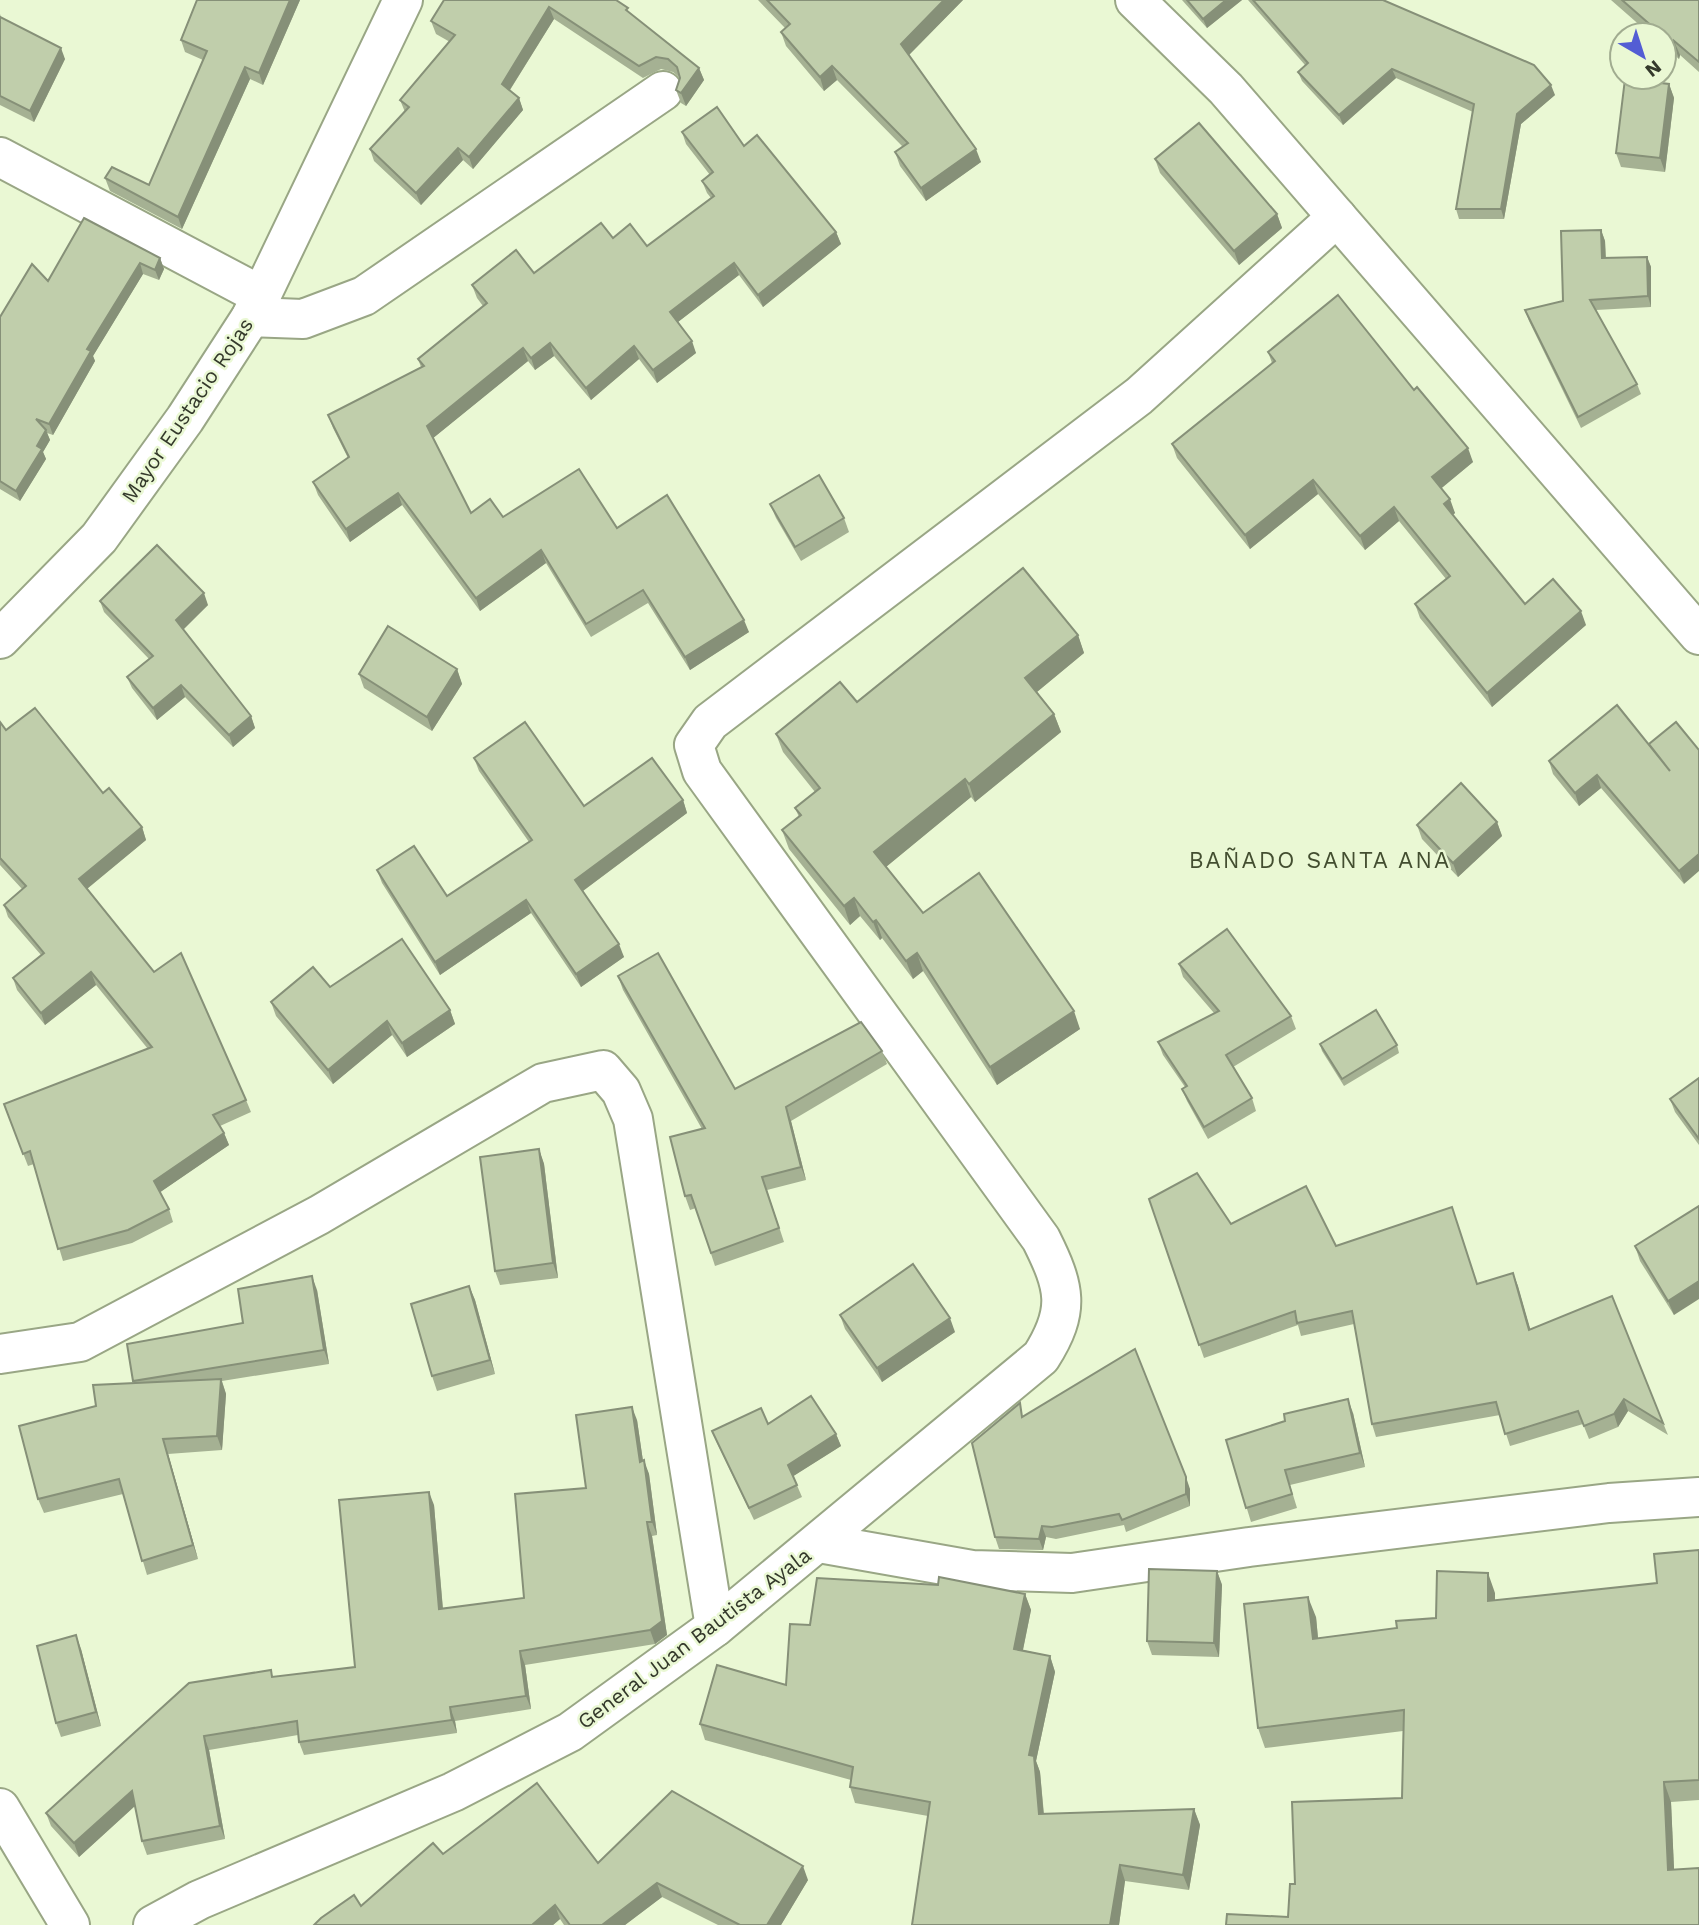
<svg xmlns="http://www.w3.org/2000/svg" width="1699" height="1925" font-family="'Work Sans',sans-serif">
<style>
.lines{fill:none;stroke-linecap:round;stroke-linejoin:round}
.minor-casing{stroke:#99a685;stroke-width:42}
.minor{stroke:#fff;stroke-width:38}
.wall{fill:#a5b193}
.shaded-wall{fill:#869078}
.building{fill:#c0ceab;stroke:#869078;stroke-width:2}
.labels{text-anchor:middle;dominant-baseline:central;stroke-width:5;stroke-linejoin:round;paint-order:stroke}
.street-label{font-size:21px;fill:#34392b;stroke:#eaf8d4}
.neighbourhood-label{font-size:23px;letter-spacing:2px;fill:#434e30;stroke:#eaf8d4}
</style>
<rect width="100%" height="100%" fill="#eaf8d4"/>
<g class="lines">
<defs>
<g id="minor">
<polyline points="1135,0 1226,89 1699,635"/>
<polyline points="0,157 260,295"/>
<polyline points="251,317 303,319 364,296 663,91"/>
<polyline points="0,639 99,538 185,419 251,317 403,0"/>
<polyline points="0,1354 80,1342 319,1215 543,1083 603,1070 621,1091 633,1119 715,1627"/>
<polyline points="819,1543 972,1570 1072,1573 1249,1547 1609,1503 1699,1497"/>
<polyline points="0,1808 70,1925"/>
<path d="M153,1925L199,1900L453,1792L570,1732L715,1627L1041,1357C1071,1310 1065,1287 1041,1239L702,771L694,745L710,722L1139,396L1337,217"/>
</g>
</defs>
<!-- minor casing -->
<use href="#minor" class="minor-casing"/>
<!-- minor -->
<use href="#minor" class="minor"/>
</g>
<!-- wall -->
<g class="wall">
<polygon points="197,0 300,0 263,85 250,79 182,229 110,191 105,178 149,185 203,60 185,52 181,40"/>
<polygon points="444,0 616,0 630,13 699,68 704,80 686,106 681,103 676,90 680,78 673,72 661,69 643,78 554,19 510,90 519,98 523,110 473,169 463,160 421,205 374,161 370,149 405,112 400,100 450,42 436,34 431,21"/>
<polygon points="758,0 963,0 909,55 981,162 926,201 900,166 895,152 903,147 837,80 824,91 786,46 781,32 785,28"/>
<polygon points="1182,0 1242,0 1207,28"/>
<polygon points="1248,0 1383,0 1555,95 1521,124 1504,219 1459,219 1456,209 1473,112 1396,78 1343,125 1302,81 1298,72 1305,65"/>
<polygon points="1611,0 1699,0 1699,72 1680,55 1679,59 1664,46 1664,35 1651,35"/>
<polygon points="0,14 1,17 65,59 34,122 0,105"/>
<polygon points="1669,84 1674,98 1665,172 1621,167 1616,153"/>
<polygon points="682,132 744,146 836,232 841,244 763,307 739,275 678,322 696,353 657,383 639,359 591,400 554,356 535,370 528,361 433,438 471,513 617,528 749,632 690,670 648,603 591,637 546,563 480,611 402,505 350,542 318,495 313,482 348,458 333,428 328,415 421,367 418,359 483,306 477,298 472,285 534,273 613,238 647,246 711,198 707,193 702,181 710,175 686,144"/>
<polygon points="1155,159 1277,214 1282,228 1239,265 1160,173"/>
<polygon points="1601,230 1605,241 1606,258 1647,257 1651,267 1651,307 1596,310 1637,384 1641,394 1581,428 1529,321 1525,310 1563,301"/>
<polygon points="160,258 164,269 159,280 143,274 93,356 95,361 53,435 47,433 50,440 43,452 46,459 20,501 0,489 0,317 48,281"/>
<polygon points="1268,352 1414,390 1473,462 1441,488 1455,513 1453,515 1525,604 1586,625 1492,707 1420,618 1415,604 1446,579 1399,521 1365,550 1318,494 1250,549 1177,458 1172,444 1272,363"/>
<polygon points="770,504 844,518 849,532 801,561 776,518"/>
<polygon points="100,601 208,605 183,629 251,716 255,728 233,747 185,697 157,720 132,688 127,677 149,659 104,612"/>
<polygon points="1078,635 1084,653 1037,692 1054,714 1061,732 975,802 971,797 886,867 923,913 1080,1029 997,1085 923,971 913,979 882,938 880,940 860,916 850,925 789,849 782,830 799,817 795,808 815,792 783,752 776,734 857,702"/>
<polygon points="457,669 462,684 432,731 364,688 359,674"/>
<polygon points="0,722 6,730 103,793 142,827 146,840 87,889 246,1100 251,1112 220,1126 224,1133 229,1145 160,1192 169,1209 173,1222 132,1243 63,1261 34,1164 28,1166 4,1104 148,1049 96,985 45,1025 17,990 13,978 41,955 8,917 4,905 22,889 0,865"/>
<polygon points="1650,747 1684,884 1601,788 1579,806 1553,774 1549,761"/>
<polygon points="474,758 584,806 683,800 687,813 583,891 624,957 581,987 531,913 440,975 382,883 377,870 447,896 529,842 479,771"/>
<polygon points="1497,822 1502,836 1458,877 1422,839 1417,825"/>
<polygon points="1179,964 1291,1016 1296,1029 1233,1067 1252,1098 1256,1111 1208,1139 1187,1101 1182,1089 1185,1087 1163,1055 1158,1042 1214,1013 1183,977"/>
<polygon points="618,976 735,1089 882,1051 887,1064 791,1121 806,1180 767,1190 784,1242 715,1266 696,1208 690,1210 685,1196 702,1129 623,990"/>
<polygon points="330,987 450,1010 455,1024 407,1057 392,1035 333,1084 276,1016 271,1002"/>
<polygon points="1320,1044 1397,1045 1399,1053 1344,1086 1322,1051"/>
<polygon points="1699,1078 1699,1145 1675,1112 1670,1099"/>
<polygon points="539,1149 544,1164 558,1278 500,1285 495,1271"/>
<polygon points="1149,1199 1231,1224 1336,1246 1478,1284 1513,1273 1530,1329 1663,1423 1668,1435 1628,1411 1618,1427 1589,1439 1583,1424 1510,1446 1500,1415 1376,1437 1372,1424 1354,1324 1301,1336 1298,1325 1204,1358"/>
<polygon points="1699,1206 1674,1315 1640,1261 1635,1246"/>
<polygon points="469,1286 475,1300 495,1374 437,1391 432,1376"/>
<polygon points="317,1290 329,1364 222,1381 226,1394 222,1450 168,1454 198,1559 147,1575 123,1494 44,1513 38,1499 96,1406 134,1383 133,1381 243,1323"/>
<polygon points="840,1315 955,1332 882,1382 845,1329"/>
<polygon points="1353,1413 1365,1467 1290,1485 1297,1508 1251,1522 1226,1440"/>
<polygon points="1024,1416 1190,1489 1190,1506 1126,1532 1124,1525 1056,1539 1046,1537 1043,1550 999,1549 995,1537"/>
<polygon points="637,1420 643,1461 649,1474 657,1535 652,1536 667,1635 655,1644 525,1665 531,1709 455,1721 457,1733 304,1755 299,1742 298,1735 209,1750 225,1839 147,1855 142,1841 135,1806 79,1857 51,1826 46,1813 273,1677 355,1667 434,1505 443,1609 524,1598 586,1488"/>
<polygon points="768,1424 836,1434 841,1446 793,1476 802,1497 754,1520 717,1443 712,1431"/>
<polygon points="1699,1550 1699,1800 1671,1802 1674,1870 1288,1917 1295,1884 1402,1798 1403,1731 1265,1748 1258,1728 1316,1617 1318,1638 1397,1628 1436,1618 1495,1593 1495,1601 1657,1583"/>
<polygon points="1217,1571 1222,1585 1219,1657 1152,1655 1147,1641"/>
<polygon points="1025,1594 1031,1610 1023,1650 1050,1656 1055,1672 1036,1761 1040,1772 1044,1814 1194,1809 1200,1825 1189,1890 1125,1881 1119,1925 912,1925 928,1816 855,1803 850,1787 851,1780 705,1740 700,1724 786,1685 810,1625"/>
<polygon points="81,1649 101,1726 61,1737 56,1723"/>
<polygon points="443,1854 598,1863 808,1880 781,1925 718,1925 662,1897 625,1925 564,1925 560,1919 553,1925 314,1925 361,1906"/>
</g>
<!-- shaded-wall -->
<g class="shaded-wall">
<polygon points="290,0 300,0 263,85 259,73"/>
<polygon points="944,0 963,0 906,58 901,44"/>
<polygon points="1226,0 1242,0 1207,28 1203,19"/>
<polygon points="549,7 554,19 506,96 502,84"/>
<polygon points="1674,41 1680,55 1679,59 1674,45"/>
<polygon points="61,48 65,59 34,122 30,111"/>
<polygon points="832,66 837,80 824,91 820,77"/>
<polygon points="245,67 250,79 182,229 178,217"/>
<polygon points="699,68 704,80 686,106 681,93"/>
<polygon points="1392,69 1396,78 1343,125 1339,115"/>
<polygon points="1669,84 1674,98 1665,172 1660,158"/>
<polygon points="1551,85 1555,95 1521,124 1504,219 1501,209 1517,114"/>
<polygon points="519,98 523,110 473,169 469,157"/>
<polygon points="458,148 463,160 421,205 416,193"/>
<polygon points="976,149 981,162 926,201 921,188"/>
<polygon points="1277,214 1282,228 1239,265 1234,251"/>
<polygon points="1601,230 1605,241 1606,269 1602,258"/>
<polygon points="836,232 841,244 763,307 758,295"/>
<polygon points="1647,257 1651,267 1651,307 1648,296"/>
<polygon points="160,258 164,269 159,280 155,270"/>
<polygon points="140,263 143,274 93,356 95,361 53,435 49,424 87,349"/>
<polygon points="734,263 739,275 674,325 670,312"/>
<polygon points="692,341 696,353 657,383 653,370"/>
<polygon points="550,343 554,356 535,370 531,358"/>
<polygon points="634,346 639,359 591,400 586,388"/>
<polygon points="523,348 528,361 432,439 427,426"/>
<polygon points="46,430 50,440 43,452 46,459 20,501 16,491 37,446"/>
<polygon points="1468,448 1473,462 1437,492 1432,477"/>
<polygon points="1313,480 1318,494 1250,549 1245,535"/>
<polygon points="398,493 402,505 350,542 346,529"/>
<polygon points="1450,499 1455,513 1449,518 1444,504"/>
<polygon points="1394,507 1399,521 1365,550 1360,536"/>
<polygon points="541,550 546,563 480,611 476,598"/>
<polygon points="204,593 208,605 181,632 176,620"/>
<polygon points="1581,611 1586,625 1492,707 1487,693"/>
<polygon points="744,620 749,632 690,670 685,657"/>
<polygon points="1078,635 1084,653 1032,696 1025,678"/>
<polygon points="457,669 462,684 432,731 427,717"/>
<polygon points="181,685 185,697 157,720 153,708"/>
<polygon points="1054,714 1061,732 975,802 969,784"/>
<polygon points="251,716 255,728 233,747 229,735"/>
<polygon points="1597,775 1601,788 1579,806 1575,793"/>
<polygon points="965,779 971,797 881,871 874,852"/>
<polygon points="683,800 687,813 580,893 575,880"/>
<polygon points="1497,822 1502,836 1458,877 1453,863"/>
<polygon points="142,827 146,840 83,892 79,879"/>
<polygon points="1699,854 1699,871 1684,884 1679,871"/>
<polygon points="854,898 860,916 850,925 844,906"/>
<polygon points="526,900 531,913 440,975 435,962"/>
<polygon points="876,920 882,938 880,940 873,922"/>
<polygon points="619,944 624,957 581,987 576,974"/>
<polygon points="917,953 923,971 913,979 906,961"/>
<polygon points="91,972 96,985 45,1025 41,1013"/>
<polygon points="450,1010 455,1024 407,1057 402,1043"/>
<polygon points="1074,1011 1080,1029 997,1085 990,1067"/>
<polygon points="387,1021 392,1035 333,1084 328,1070"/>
<polygon points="786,1107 791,1121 806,1180 801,1167"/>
<polygon points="224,1133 229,1145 159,1193 154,1181"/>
<polygon points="539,1149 544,1164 558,1278 553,1263"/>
<polygon points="1513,1273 1518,1286 1534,1342 1529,1330"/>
<polygon points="312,1276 317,1290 329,1364 324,1350"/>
<polygon points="1699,1281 1699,1299 1674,1315 1668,1301"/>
<polygon points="469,1286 475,1300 495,1374 490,1360"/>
<polygon points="950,1318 955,1332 882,1382 877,1368"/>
<polygon points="221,1379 226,1394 222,1450 217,1436"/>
<polygon points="1348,1399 1353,1413 1365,1467 1360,1453"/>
<polygon points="1624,1399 1628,1411 1618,1427 1614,1414"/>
<polygon points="632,1407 637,1420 645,1475 640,1462"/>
<polygon points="836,1434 841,1446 792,1477 788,1465"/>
<polygon points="163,1439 168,1454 198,1559 193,1545"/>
<polygon points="644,1460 649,1474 657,1535 652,1522"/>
<polygon points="1186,1477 1190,1489 1190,1506 1186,1494"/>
<polygon points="429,1492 434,1505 444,1623 439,1609"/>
<polygon points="647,1522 652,1536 667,1635 655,1644 650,1630"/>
<polygon points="1042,1526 1046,1537 1043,1550 1039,1539"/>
<polygon points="1217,1571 1222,1585 1219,1657 1214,1643"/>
<polygon points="1488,1573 1495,1593 1495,1621 1488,1601"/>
<polygon points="1025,1594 1031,1610 1020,1664 1014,1649"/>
<polygon points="1308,1597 1316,1617 1320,1659 1313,1639"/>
<polygon points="76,1635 81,1649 101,1726 96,1712"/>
<polygon points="520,1651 525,1665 531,1709 526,1696"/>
<polygon points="1050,1656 1055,1672 1036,1761 1040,1772 1045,1830 1039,1814 1029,1755"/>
<polygon points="450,1707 455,1721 457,1733 452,1720"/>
<polygon points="204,1736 209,1750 225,1839 220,1826"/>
<polygon points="1664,1782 1671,1802 1675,1890 1668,1870"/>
<polygon points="132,1791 137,1804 79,1857 74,1843"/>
<polygon points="1194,1809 1200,1825 1189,1890 1183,1875"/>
<polygon points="1120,1865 1125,1881 1119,1925 1110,1925"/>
<polygon points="803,1866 808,1880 781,1925 767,1925"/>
<polygon points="657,1883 662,1897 625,1925 602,1925"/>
<polygon points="555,1905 560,1919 553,1925 532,1925"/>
</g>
<!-- building -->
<g class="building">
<polygon points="197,0 290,0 259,73 245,67 178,217 105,178 112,167 149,185 207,51 181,40"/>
<polygon points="444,0 616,0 628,8 626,10 699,68 681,93 676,90 680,78 677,67 668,59 656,57 639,66 549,7 502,84 519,98 469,157 458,148 416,193 370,149 409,107 400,100 455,35 431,21"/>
<polygon points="767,0 944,0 901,44 976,149 921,188 895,152 908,143 832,66 820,77 781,32 790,24"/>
<polygon points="1187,0 1226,0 1203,19"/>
<polygon points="1253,0 1383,0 1534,65 1551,85 1517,114 1501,209 1456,209 1474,104 1392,69 1339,115 1298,72 1308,63"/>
<polygon points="1622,0 1699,0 1699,62 1674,41 1674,45 1664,36 1664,35 1662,35"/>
<polygon points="0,17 61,48 30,111 0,96"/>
<polygon points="1625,79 1669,84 1660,158 1616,153"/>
<polygon points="717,107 744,146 757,135 836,232 758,295 734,263 670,312 692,341 653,370 634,346 586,388 550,343 531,358 523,348 427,426 471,513 490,499 503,517 579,469 617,528 667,495 744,620 685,657 643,590 586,624 541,550 476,598 398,493 346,529 313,482 349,457 328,415 424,366 418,359 487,303 472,285 516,250 534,273 601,223 613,238 630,224 647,246 714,196 702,181 713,172 682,132"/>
<polygon points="1199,123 1277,214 1234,251 1155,159"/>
<polygon points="84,218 160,258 155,270 140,263 87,349 91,351 49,424 36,419 46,430 37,446 42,449 16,491 0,481 0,317 32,264 48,281"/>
<polygon points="1601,230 1602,258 1647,257 1648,296 1590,300 1637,384 1578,417 1525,310 1563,301 1561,231"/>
<polygon points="1338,295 1414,390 1417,387 1468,448 1432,477 1450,499 1444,504 1525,604 1553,579 1581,611 1487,693 1415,604 1450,576 1394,507 1360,536 1313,480 1245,535 1172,444 1275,361 1268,352"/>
<polygon points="819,475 844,518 795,547 770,504"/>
<polygon points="157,545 204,593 176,620 251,716 229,735 181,685 153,708 127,677 153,656 100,601"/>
<polygon points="1023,568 1078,635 1025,678 1054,714 969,784 965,779 874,852 923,913 979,873 1074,1011 990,1067 917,953 906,961 876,920 873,922 854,898 844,906 782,830 801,815 795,808 820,788 776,734 840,682 857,702"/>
<polygon points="388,626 457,669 427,717 359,674"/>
<polygon points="1617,705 1670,771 1649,744 1676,722 1699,750 1699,854 1679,871 1597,775 1575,793 1549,761"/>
<polygon points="35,708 103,793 109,788 142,827 79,879 154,972 181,953 246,1100 213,1115 224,1133 154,1181 169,1209 128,1230 58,1249 30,1151 23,1154 4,1104 152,1047 91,972 41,1013 13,978 44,953 4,905 26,886 0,858 0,722 6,730"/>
<polygon points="525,722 584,806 652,758 683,800 575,880 619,944 576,974 526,900 435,962 377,870 414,846 447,896 532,840 474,758"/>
<polygon points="1461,783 1497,822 1453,863 1417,825"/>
<polygon points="1227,929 1291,1016 1226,1055 1252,1098 1204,1127 1182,1089 1187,1086 1158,1042 1219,1011 1179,964"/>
<polygon points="402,939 450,1010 402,1043 387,1021 328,1070 271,1002 313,967 330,987"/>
<polygon points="658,953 735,1089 861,1022 882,1051 786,1107 801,1167 762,1177 779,1228 711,1253 691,1195 685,1196 670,1137 705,1128 618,976"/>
<polygon points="1376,1010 1397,1045 1342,1079 1320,1044"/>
<polygon points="1699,1078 1699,1139 1670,1099"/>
<polygon points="539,1149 553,1263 495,1271 480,1157"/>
<polygon points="1197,1173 1231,1224 1306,1186 1336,1246 1452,1207 1477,1284 1513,1273 1529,1330 1612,1296 1663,1423 1624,1399 1614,1414 1584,1426 1578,1411 1505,1434 1496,1402 1372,1424 1352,1311 1297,1323 1295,1311 1199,1345 1149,1199"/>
<polygon points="1699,1206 1699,1281 1668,1301 1635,1246"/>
<polygon points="913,1264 950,1318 877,1368 840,1315"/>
<polygon points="312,1276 324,1350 133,1381 127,1344 243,1323 238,1289"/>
<polygon points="469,1286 490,1360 432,1376 411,1304"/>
<polygon points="1135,1349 1186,1477 1186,1494 1122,1520 1119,1514 1052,1527 1042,1526 1039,1539 995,1537 972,1443 1020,1403 1022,1417"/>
<polygon points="221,1379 217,1436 163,1439 193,1545 142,1561 119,1479 38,1499 19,1426 96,1406 93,1385"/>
<polygon points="811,1396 836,1434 788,1465 797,1485 749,1508 712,1431 761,1408 768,1424"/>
<polygon points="1348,1399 1360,1453 1285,1470 1292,1494 1246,1508 1226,1440 1285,1421 1284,1414"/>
<polygon points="632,1407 640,1462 644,1460 652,1522 647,1522 662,1621 650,1630 520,1651 526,1696 450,1707 452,1720 299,1742 297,1721 204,1736 220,1826 142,1841 132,1791 74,1843 46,1813 189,1683 271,1670 272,1677 355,1667 339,1500 429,1492 439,1609 524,1598 515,1494 586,1488 576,1415"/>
<polygon points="1699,1550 1699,1780 1664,1782 1668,1870 1699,1868 1699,1925 1226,1925 1227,1914 1288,1917 1290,1884 1295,1884 1292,1802 1402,1798 1404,1710 1258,1728 1244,1604 1308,1597 1313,1639 1397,1628 1396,1621 1436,1618 1437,1571 1488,1573 1488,1601 1657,1583 1654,1554"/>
<polygon points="1149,1569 1217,1571 1214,1643 1147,1641"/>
<polygon points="939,1577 1025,1594 1014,1649 1050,1656 1029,1755 1034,1756 1039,1814 1194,1809 1183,1875 1120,1865 1110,1925 912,1925 930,1802 850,1787 853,1767 700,1724 717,1665 786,1685 790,1624 810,1625 817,1578 938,1585"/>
<polygon points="76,1635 96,1712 56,1723 37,1646"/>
<polygon points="537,1783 598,1863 672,1791 803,1866 767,1925 740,1925 657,1883 602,1925 570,1925 555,1905 532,1925 314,1925 321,1918 354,1895 361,1906 433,1843 443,1854"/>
</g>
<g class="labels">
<!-- street labels -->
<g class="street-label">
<text transform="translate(187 410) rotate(-56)">Mayor Eustacio Rojas</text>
<text transform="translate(694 1638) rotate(-37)">General Juan Bautista Ayala</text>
</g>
<!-- neighbourhood labels -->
<g class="neighbourhood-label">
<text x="1320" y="860">BAÑADO SANTA ANA</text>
</g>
</g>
<!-- north arrow -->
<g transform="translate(1643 56) rotate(141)"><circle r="33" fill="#eaf8d4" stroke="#a1ac90" stroke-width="2"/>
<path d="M0-5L12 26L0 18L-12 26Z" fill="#535dd4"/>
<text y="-10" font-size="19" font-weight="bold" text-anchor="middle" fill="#34392b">N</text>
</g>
</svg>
